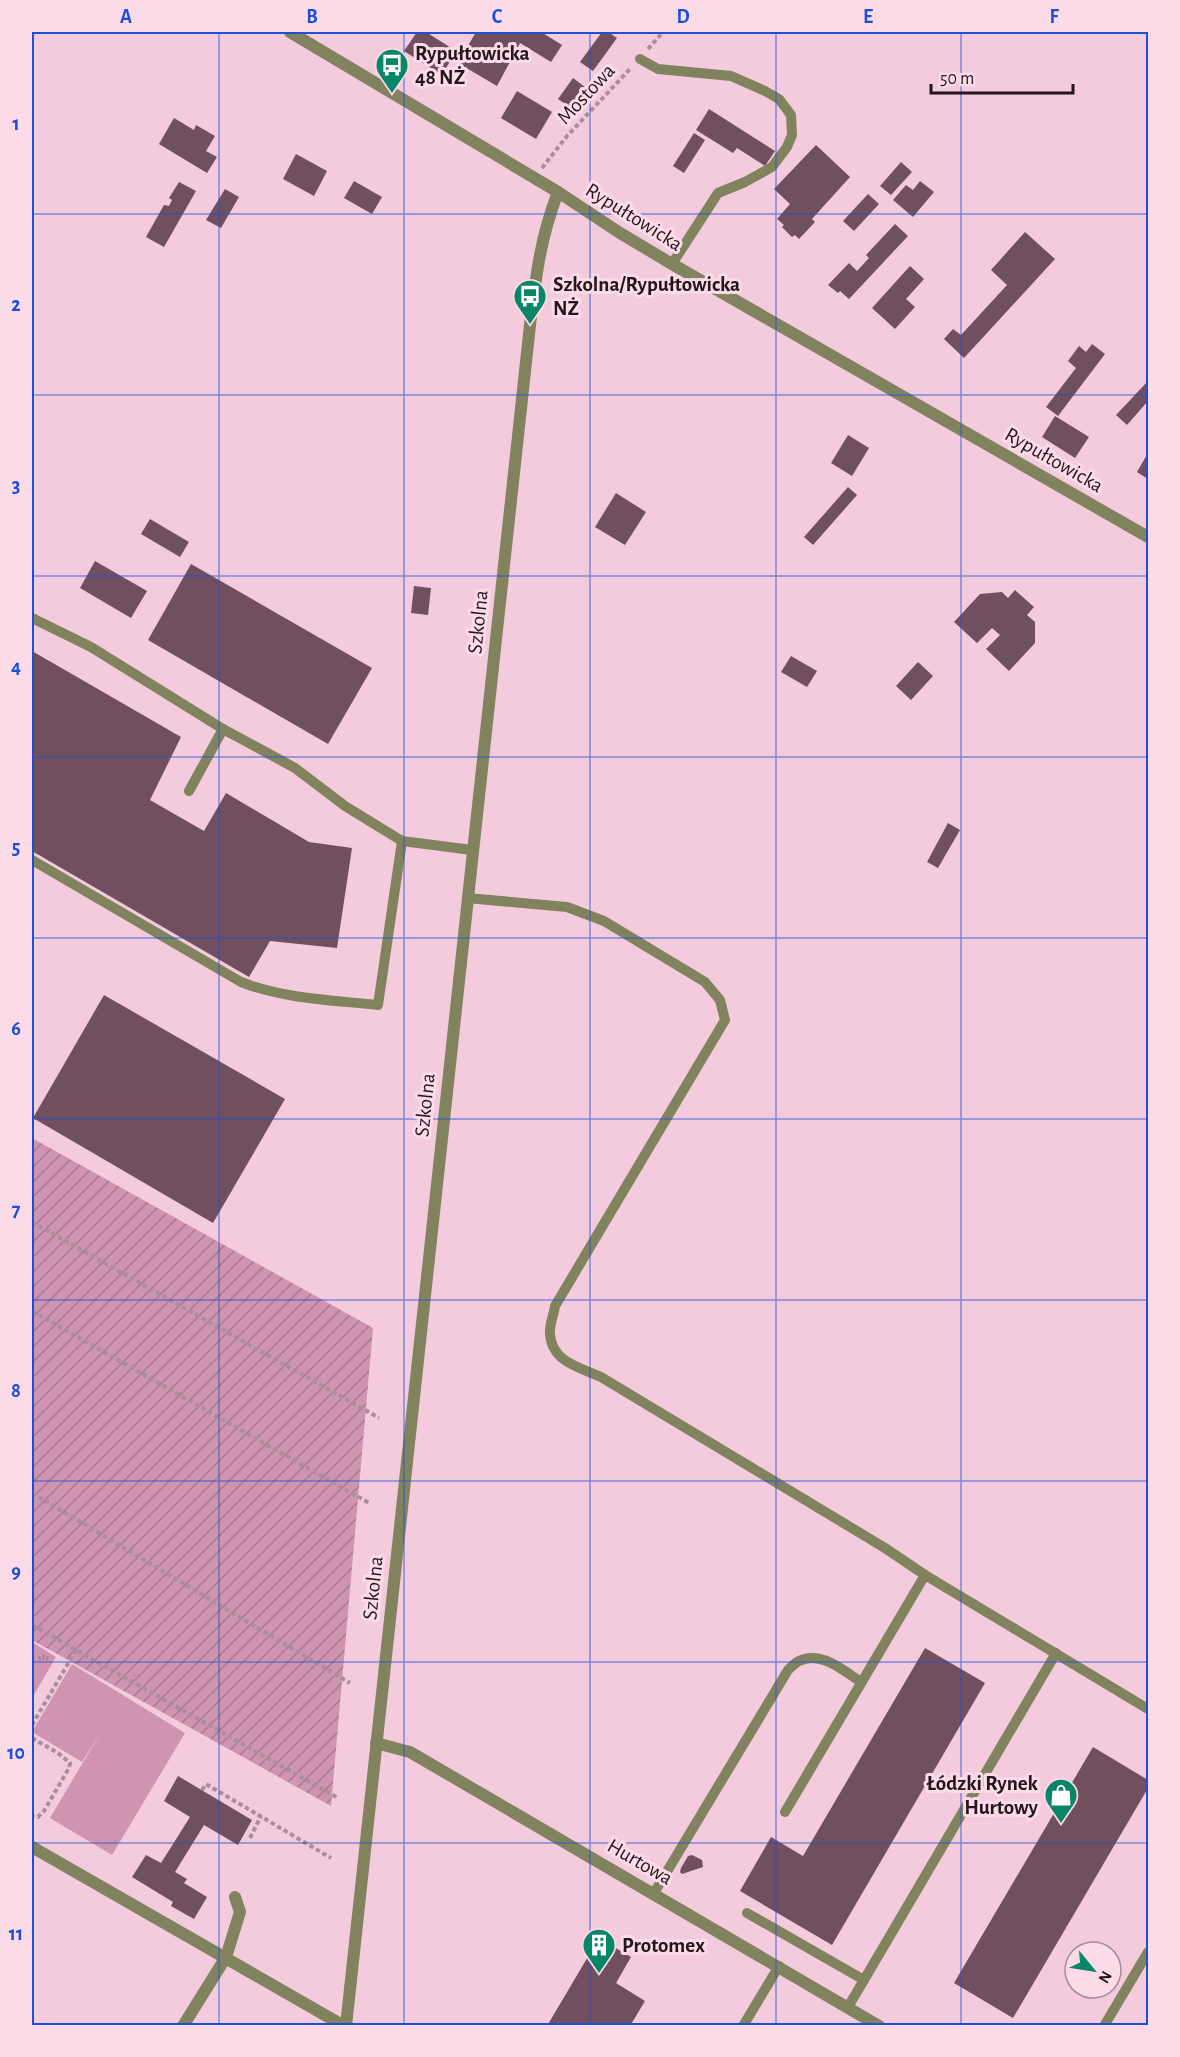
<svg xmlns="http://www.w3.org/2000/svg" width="1180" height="2057" font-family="'Alegreya Sans',sans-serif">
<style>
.grass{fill:#cf94b0}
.park{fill:url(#park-tufts)}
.garden{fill:url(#garden-furrows)}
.building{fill:#704f5f}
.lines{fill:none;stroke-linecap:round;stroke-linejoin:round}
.path{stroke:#ac8d9b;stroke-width:4;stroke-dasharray:4.5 3;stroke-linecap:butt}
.service{stroke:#81835e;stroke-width:10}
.minor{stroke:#81835e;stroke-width:12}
.tertiary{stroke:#81835e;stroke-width:12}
.grid{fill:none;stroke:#1d4ed8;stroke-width:1.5;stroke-opacity:0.55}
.labels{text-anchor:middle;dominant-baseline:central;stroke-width:6;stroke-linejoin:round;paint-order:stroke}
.poi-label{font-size:21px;font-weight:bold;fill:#24161d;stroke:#fcdbe9;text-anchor:start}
.street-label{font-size:21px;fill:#24161d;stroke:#fcdbe9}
.neatline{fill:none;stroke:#1d4ed8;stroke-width:2}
.grid-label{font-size:20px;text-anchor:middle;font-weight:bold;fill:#1d4ed8}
</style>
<defs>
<pattern id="park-tufts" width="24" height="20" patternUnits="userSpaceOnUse" patternTransform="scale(1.5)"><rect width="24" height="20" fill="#cf94b0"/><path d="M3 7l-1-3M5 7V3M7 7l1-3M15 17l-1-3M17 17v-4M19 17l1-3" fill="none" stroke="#a8788f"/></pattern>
<pattern id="garden-furrows" width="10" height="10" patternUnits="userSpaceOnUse" patternTransform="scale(1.5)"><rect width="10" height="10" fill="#cf94b0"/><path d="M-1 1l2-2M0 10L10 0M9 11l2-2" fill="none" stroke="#a8788f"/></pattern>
</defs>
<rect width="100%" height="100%" fill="#f3cbdd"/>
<!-- grass -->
<polygon class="grass" points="72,1664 185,1733 112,1855 50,1818 101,1732 82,1762 32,1732"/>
<!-- park -->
<polygon class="park" points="32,1642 56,1657 32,1698"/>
<!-- garden -->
<polygon class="garden" points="32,1138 373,1328 331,1806 32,1640"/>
<!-- building -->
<g class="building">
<polygon points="417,32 426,32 456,51 442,75 404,51"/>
<polygon points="476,32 523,32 528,34 529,32 541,32 562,45 551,62 520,43 497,86 458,63"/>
<polygon points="602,32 608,32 617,38 593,71 580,62"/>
<polygon points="573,78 585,87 570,107 558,99"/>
<polygon points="517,91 552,112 536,139 501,118"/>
<polygon points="709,109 775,151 765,166 737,148 733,153 696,130"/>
<polygon points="174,118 194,130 196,125 215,136 206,151 217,157 207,173 159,144"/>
<polygon points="694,133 705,140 684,173 673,166"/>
<polygon points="816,145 850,177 812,219 815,222 799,239 795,235 792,237 782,227 784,225 777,219 790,204 774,189"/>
<polygon points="296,154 327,171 314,196 283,179"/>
<polygon points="901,162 912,172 891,195 880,186"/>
<polygon points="354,181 382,197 372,214 344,198"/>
<polygon points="920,181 934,192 913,217 893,200 906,185 913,190"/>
<polygon points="179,182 196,191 164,247 146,237 164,205 169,206 172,200 169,198"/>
<polygon points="225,189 239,197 221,228 206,220"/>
<polygon points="868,194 879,204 854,231 843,221"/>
<polygon points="895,224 908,236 849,299 840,291 838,293 828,285 849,263 857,271 869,258 866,255"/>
<polygon points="1025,232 1055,259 964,358 944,339 953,329 961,335 1007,285 991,270"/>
<polygon points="910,266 924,279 906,299 915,307 895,329 872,308"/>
<polygon points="1092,344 1105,354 1058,416 1046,407 1076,368 1068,361 1079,346 1086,352"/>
<polygon points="1148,381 1148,401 1127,425 1116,415"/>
<polygon points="1055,416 1089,437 1075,458 1042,437"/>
<polygon points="848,435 869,448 852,476 831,463"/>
<polygon points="1148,453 1148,479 1137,472"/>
<polygon points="848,487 857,495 813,545 804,537"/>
<polygon points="616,493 646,512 625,545 595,527"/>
<polygon points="150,519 189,542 180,557 141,534"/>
<polygon points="95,561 147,591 131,618 80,588"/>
<polygon points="191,564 372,668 328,744 148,640"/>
<polygon points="414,586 431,588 428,615 411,613"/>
<polygon points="1015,590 1034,607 1027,615 1035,622 1035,643 1009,671 986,649 1000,635 992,628 977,643 954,622 980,594 1002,592 1008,598"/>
<polygon points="32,651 181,737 150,800 204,831 226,793 309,842 352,848 337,948 270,941 249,977 32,851"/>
<polygon points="791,656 817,671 807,687 781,672"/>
<polygon points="918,662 933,676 911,700 896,686"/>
<polygon points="948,823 960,830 938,868 927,862"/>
<polygon points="104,995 285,1099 213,1223 33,1118"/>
<polygon points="925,1648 985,1683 832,1945 740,1891 771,1837 803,1856"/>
<polygon points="1093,1747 1148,1780 1148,1788 1013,2018 954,1983"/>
<polygon points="178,1776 252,1820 238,1845 204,1825 175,1872 187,1879 184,1883 207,1897 194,1919 171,1906 173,1902 132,1877 146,1855 161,1863 190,1817 164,1801"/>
<polygon points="692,1855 702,1860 703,1867 682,1874 680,1872 681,1868 688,1856"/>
<polygon points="599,1938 631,1957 616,1983 645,2001 630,2026 547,2026"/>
</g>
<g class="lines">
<!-- path -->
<g class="path">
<polyline points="648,49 663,32"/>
<polyline points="542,168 567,136 631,68"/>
<polyline points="32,1222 379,1418"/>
<polyline points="32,1311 369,1503"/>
<polyline points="32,1493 350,1683"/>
<polyline points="32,1625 338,1798"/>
<polyline points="32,1725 76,1650"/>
<polyline points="32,1738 58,1753 70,1763 69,1768 44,1811 38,1817 32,1816"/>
<polyline points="202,1790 206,1784 331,1858"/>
<polyline points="250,1838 261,1816"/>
</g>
<!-- service -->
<g class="service">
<polyline points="640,59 658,69 731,76 765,91 779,99 791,115 792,135 787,147 772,167 745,182 718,193 672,264"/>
<polyline points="32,618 91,647 223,729 295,768 345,806 402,841 472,850"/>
<polyline points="189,791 223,729"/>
<path d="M32,860L241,982C284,999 331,1000 378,1005L402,841"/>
<path d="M467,898L567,907L604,921L705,982L720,1000L725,1020L555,1306C554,1314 549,1325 550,1334C552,1362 579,1367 601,1377L885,1548L925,1575L1148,1709"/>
<polyline points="785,1812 925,1575"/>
<path d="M654,1893L788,1670C791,1667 795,1663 799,1661C821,1650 844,1671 861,1682"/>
<polyline points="747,1913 864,1980 848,2007"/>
<polyline points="864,1980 1056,1653"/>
<polyline points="743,2026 779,1966"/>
<polyline points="1104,2026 1148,1952"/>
</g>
<!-- minor -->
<g class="minor">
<polyline points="376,1743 410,1752 879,2026"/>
<polyline points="32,1847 344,2026"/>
<polyline points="183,2026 226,1957 240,1912 235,1897"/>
</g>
<!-- tertiary -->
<g class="tertiary">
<polyline points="290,32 558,192 620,233 672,264 1148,537"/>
<path d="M346,2026L530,325C536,276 540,239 558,192"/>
</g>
</g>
<!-- grid -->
<path class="grid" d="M219,32V2026M404,32V2026M590,32V2026M776,32V2026M961,32V2026M32,214H1148M32,395H1148M32,576H1148M32,757H1148M32,938H1148M32,1119H1148M32,1300H1148M32,1481H1148M32,1662H1148M32,1843H1148"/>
<!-- icons -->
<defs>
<symbol id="bus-pin" viewBox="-11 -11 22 30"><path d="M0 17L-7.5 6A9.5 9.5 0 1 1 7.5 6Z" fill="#088667" stroke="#fcdbe9"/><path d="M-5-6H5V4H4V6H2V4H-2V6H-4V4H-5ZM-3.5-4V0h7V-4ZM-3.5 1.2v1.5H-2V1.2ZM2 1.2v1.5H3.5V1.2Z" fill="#fff"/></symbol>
<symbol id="shop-pin" viewBox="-11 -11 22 30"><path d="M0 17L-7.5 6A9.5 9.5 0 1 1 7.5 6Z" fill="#088667" stroke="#fcdbe9"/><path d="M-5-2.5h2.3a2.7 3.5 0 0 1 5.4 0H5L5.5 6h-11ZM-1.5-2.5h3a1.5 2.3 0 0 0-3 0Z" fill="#fff"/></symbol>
<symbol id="building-pin" viewBox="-11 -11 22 30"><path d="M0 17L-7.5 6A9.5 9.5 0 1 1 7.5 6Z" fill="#088667" stroke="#fcdbe9"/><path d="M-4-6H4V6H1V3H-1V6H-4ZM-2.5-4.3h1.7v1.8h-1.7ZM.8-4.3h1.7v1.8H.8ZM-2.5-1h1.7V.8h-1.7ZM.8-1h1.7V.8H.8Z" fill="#fff"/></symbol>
</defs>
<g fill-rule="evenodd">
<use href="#bus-pin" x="373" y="46" width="38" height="52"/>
<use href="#bus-pin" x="511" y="277" width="38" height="52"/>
<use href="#shop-pin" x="1042" y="1776" width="38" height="52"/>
<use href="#building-pin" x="580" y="1926" width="38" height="52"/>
</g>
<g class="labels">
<!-- poi labels -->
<g class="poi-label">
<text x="415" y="53">Rypułtowicka<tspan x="415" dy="24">48 NŻ</tspan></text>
<text x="553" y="284">Szkolna/Rypułtowicka<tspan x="553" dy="24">NŻ</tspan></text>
<text x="1038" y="1783" text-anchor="end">Łódzki Rynek<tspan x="1038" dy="24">Hurtowy</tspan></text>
<text x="622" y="1945">Protomex</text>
</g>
<!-- street labels -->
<g class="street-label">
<text transform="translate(586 94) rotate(-47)">Mostowa</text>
<text transform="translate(634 217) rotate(32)">Rypułtowicka</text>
<text transform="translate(1054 460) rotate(30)">Rypułtowicka</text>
<text transform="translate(478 622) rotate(-84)">Szkolna</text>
<text transform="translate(425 1105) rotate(-84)">Szkolna</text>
<text transform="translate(373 1588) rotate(-84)">Szkolna</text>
<text transform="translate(640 1862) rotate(30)">Hurtowa</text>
</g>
</g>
<!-- border -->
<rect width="1180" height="2057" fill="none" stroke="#fcdbe9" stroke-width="66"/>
<!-- north arrow -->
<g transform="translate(1093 1970) rotate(120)"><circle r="28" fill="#fcdbe9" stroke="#a68c97" stroke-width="1.5"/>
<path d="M0-4.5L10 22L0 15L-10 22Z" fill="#088667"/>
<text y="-9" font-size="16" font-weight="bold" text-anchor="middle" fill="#24161d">N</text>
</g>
<!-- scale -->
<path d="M931 84v9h142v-9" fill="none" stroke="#24161d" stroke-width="3"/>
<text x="940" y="84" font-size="18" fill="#24161d" stroke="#fcdbe9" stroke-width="4.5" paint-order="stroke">50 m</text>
<rect x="33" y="33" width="1114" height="1991" class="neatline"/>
<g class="grid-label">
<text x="126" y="23">A</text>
<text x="312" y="23">B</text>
<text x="497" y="23">C</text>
<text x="683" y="23">D</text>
<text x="868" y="23">E</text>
<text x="1054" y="23">F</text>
<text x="16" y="130">1</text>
<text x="16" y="311">2</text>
<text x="16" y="492">3</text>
<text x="16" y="673">4</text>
<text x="16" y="854">5</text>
<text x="16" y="1035">6</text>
<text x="16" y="1216">7</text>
<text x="16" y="1397">8</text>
<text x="16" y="1578">9</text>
<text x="16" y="1759">10</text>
<text x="16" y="1940">11</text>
</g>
</svg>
